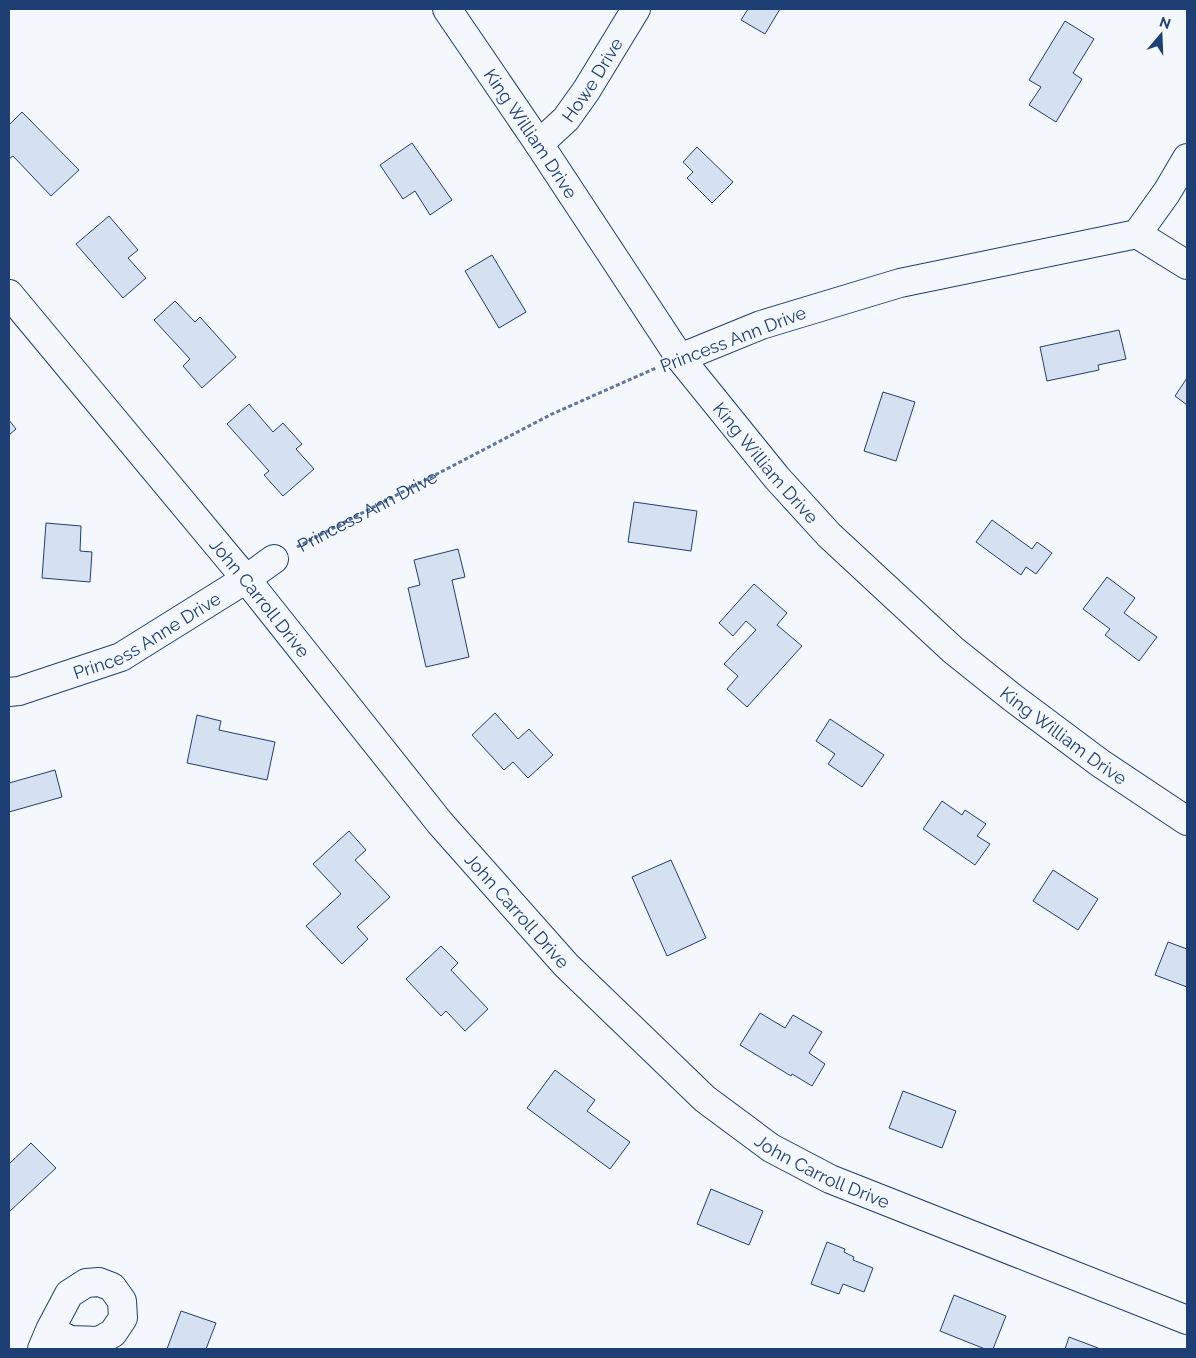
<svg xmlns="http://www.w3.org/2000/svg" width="1196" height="1358" font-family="Raleway,sans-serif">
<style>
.building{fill:#d5e0f0;stroke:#1d3f73}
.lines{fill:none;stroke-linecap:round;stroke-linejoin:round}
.minor-casing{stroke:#1d3f73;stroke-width:30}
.path{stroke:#5e769c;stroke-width:3;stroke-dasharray:4 2.5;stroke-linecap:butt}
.minor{stroke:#f4f7fb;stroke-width:28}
.labels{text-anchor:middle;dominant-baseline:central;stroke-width:4;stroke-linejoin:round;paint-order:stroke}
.street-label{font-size:18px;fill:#1d3f73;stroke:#f4f7fb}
</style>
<rect width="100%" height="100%" fill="#f4f7fb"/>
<!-- building -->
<g class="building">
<polygon points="748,9 780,9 765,34 741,20"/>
<polygon points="1065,21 1094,39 1073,73 1082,79 1056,122 1029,105 1041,87 1029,80"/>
<polygon points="22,112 79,170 51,196 13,156 9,159 9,125"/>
<polygon points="412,143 452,200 430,215 415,191 403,199 380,165"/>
<polygon points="697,147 733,182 712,203 687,178 693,172 683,162"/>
<polygon points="109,216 138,250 128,258 146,278 123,298 76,244"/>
<polygon points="492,255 526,312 499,328 465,271"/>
<polygon points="175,301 195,322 200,317 236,357 202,388 183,366 190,359 154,320"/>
<polygon points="1119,330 1126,359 1098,365 1099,370 1047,381 1040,347"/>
<polygon points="1187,378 1187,405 1175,396"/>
<polygon points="883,392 915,402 896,461 864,451"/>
<polygon points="249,404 273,432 283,423 302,444 296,449 314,469 283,496 264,475 269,471 227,424"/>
<polygon points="9,420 16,429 9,435"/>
<polygon points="634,502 697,511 691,551 628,542"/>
<polygon points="992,520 1032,549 1037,542 1052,553 1036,574 1026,567 1021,575 976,542"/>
<polygon points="46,523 81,526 80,551 92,552 90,582 42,578"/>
<polygon points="458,549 465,577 452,580 469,657 426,667 408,588 420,585 414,560"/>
<polygon points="1107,577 1135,598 1124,613 1157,637 1139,661 1105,635 1110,629 1083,609"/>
<polygon points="754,584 787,613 777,625 802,646 747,707 727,689 738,676 724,664 756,630 746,621 733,636 719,623"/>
<polygon points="495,713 518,739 529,729 553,755 528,778 513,762 504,770 472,735"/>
<polygon points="197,715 221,721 219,730 275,742 267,780 187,763"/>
<polygon points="830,719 884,755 862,787 828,764 835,754 816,741"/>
<polygon points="55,770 62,797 9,812 9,783"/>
<polygon points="942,801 962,815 965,810 986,824 977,836 990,844 975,865 923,829"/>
<polygon points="349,831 366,850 355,860 390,897 357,927 368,939 342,964 306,926 341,894 313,864"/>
<polygon points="671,860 706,938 667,956 632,877"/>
<polygon points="1053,870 1098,899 1078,930 1033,901"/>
<polygon points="1168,942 1187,949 1187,987 1155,975"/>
<polygon points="441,946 458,963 451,970 488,1009 465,1031 446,1011 441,1016 406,979"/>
<polygon points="760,1013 785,1028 793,1015 822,1032 809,1053 825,1064 812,1086 792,1074 791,1076 740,1045"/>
<polygon points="555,1070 595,1100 587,1111 630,1142 610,1169 527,1108"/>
<polygon points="903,1091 956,1111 942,1148 889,1128"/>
<polygon points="31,1143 56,1168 9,1212 9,1164"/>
<polygon points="711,1189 763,1211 749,1245 697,1224"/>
<polygon points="827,1242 845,1249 844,1252 854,1257 853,1260 873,1268 864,1292 843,1284 839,1294 811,1284"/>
<polygon points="954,1295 1006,1316 993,1349 985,1349 940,1331"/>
<polygon points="181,1311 216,1323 206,1349 167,1349"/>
<polygon points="1069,1337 1098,1348 1097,1349 1065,1349"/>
</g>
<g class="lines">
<defs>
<g id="minor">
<path id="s2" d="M447,9L539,144L680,358L777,478L829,535L953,650L1013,698L1100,763L1187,821"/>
<path id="s3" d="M539,144L566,119L586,91L636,9"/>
<polyline points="1137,234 1187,265"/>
<path id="s4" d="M9,294L246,579L440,823L566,965L705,1099L771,1148L830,1179L1187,1320"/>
<polyline points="680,358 761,325 900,283 1137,234 1167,192 1187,158"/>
<path id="s5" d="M9,692L19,691L121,657L246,579L274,559"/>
<polyline points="42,1349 50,1330 69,1294 86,1283 99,1282 112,1287 122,1301 123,1318 113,1333 99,1341 70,1340 50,1330"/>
</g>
</defs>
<!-- minor casing -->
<use href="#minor" class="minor-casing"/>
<!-- path -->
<path class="path" id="s1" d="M297,547L552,414L656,368"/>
<!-- minor -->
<use href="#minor" class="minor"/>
</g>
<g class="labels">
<!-- street labels -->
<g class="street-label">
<text stroke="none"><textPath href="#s3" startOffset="84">Howe Drive</textPath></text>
<text stroke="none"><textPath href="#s2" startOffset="150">King William Drive</textPath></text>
<text transform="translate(733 339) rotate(-21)">Princess Ann Drive</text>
<text stroke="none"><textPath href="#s2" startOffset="555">King William Drive</textPath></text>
<text stroke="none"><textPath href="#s1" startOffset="79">Princess Ann Drive</textPath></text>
<text stroke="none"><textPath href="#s4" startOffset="394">John Carroll Drive</textPath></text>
<text stroke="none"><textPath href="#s5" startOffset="150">Princess Anne Drive</textPath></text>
<text stroke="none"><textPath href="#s2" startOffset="960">King William Drive</textPath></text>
<text stroke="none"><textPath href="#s4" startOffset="799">John Carroll Drive</textPath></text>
<text stroke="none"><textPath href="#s4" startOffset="1204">John Carroll Drive</textPath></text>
</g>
</g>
<!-- border -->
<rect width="1196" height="1358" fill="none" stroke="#1d3f73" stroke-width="20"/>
<!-- north arrow -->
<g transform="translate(1161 35) rotate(19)" stroke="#f4f7fb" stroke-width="4" paint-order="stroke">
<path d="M0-4L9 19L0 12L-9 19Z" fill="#1d3f73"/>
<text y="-8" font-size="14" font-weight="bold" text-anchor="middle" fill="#1d3f73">N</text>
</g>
</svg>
